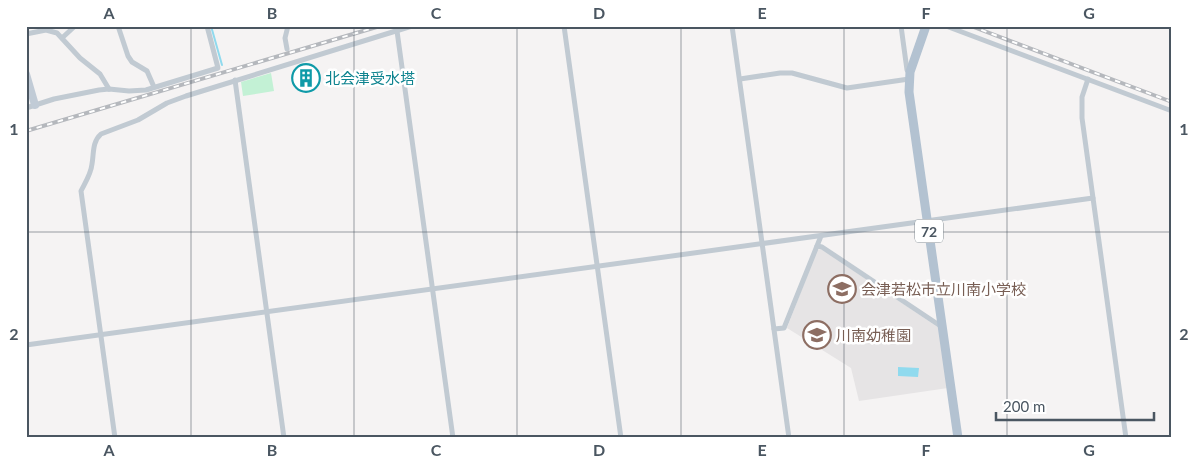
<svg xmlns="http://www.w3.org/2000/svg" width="1198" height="464" font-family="Lato,'Noto Sans JP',sans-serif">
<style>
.education{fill:#e6e4e5}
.green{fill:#c3f1d5}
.water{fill:#90daee}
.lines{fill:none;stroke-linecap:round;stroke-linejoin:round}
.stream{stroke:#90daee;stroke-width:2}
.minor{stroke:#c1cad2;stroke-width:5}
.secondary{stroke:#c1cbd6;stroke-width:8}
.primary{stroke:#b3c2d1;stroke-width:9}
.rail-casing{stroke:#b5b8bd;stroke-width:4}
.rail{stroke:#fff;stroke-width:2;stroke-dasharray:5.5;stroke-linecap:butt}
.grid{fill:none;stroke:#4a5661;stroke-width:1;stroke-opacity:0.55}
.labels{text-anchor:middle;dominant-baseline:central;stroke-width:5;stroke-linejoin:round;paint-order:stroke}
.shield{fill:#fff;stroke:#808990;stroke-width:1}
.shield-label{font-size:14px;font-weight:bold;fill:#4a5661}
.culture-label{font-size:15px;fill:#0d838f;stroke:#fff;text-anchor:start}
.education-label{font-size:15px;fill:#785e54;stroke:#fff;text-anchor:start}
.neatline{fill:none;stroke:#4a5661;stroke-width:2}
.grid-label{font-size:16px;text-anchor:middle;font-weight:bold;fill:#4a5661}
</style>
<rect width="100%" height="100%" fill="#f5f3f3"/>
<!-- education -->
<polygon class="education" points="822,249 939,328 948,388 859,401 851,368 787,328 817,250"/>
<!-- green -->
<g class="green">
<polygon points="304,68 310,69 315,75 313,84 306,88 298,84 296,79 297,73 301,69 304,71"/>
<polygon points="271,73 274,91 243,96 241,82"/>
</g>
<!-- water -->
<polygon class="water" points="898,367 919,368 918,377 898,376"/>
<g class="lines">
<!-- stream -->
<polyline class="stream" points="211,26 222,65"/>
<!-- minor -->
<g class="minor">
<polyline points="118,26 128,56 132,62 147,71 154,87"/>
<polyline points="564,26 621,438"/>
<polyline points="732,26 789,438"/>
<polyline points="901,26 907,70 910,74"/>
<polyline points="946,26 1172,111"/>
<polyline points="397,31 453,438"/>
<polyline points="26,34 46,30 57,33 80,58 100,74 109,89"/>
<polyline points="62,38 75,26"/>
<polyline points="287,49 285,38 288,26"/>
<polyline points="740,79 780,73 792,73 847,88 909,79"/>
<polyline points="1088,79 1082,97 1082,118 1126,438"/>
<polyline points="235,80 284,438"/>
<polyline points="26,108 54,99 99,90 109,89 129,91 146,90 218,68 207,26"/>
<polyline points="817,246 822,247 942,327"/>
<polyline points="774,329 784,328 821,236"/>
<polyline points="26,345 1093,198"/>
<path d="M115,438L81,191C85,183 91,174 92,164C94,153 92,142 101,134L138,120L167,103L186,96L412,26"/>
</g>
<!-- secondary -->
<polyline class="secondary" points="26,74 35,105"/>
<!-- primary -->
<polyline class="primary" points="926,26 910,72 909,92 958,438"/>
<defs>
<g id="rail">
<polyline points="971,26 1172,102"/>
<polyline points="26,131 380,26"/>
</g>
</defs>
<!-- rail casing -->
<use href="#rail" class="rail-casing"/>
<!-- rail -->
<use href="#rail" class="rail"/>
</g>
<!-- grid -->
<path class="grid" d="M191,26V438M354,26V438M517,26V438M681,26V438M844,26V438M1007,26V438M26,232H1172"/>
<!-- icons -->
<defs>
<symbol id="building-ring" viewBox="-11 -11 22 22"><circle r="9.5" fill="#fff" stroke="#0f9aa8" stroke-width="1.5"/><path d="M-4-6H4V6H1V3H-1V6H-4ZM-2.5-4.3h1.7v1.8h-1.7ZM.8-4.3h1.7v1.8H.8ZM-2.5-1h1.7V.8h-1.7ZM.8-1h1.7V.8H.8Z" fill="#0f9aa8"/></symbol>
<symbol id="school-ring" viewBox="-11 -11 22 22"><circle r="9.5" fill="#fff" stroke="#8d6e63" stroke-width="1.5"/><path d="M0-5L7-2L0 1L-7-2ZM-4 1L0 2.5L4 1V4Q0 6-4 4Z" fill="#8d6e63"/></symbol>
</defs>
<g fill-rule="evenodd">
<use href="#building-ring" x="290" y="62" width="32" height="32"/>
<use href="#school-ring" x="826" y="273" width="32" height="32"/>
<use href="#school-ring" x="801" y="319" width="32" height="32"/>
</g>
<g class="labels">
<!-- shield labels -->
<rect class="shield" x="915" y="219.5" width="28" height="23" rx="4"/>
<g class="shield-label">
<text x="929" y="231">72</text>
</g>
<!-- culture labels -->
<g class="culture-label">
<text x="325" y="78">北会津受水塔</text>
</g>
<!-- education labels -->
<g class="education-label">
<text x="861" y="289">会津若松市立川南小学校</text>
<text x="836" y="335">川南幼稚園</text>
</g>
</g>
<!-- border -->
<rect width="1198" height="464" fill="none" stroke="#ffffff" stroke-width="55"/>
<!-- scale -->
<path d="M996 412v8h158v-8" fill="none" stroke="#4a5661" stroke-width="2.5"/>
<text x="1003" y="412" font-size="15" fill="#4a5661" stroke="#ffffff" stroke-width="4" paint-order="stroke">200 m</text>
<rect x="28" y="28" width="1142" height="408" class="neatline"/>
<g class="grid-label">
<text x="109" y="19">A</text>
<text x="272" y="19">B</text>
<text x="436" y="19">C</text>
<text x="599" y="19">D</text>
<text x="762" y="19">E</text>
<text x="926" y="19">F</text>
<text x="1089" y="19">G</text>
<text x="14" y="135">1</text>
<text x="1184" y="135">1</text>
<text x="14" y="340">2</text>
<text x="1184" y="340">2</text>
<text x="109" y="456">A</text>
<text x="272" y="456">B</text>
<text x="436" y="456">C</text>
<text x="599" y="456">D</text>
<text x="762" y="456">E</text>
<text x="926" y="456">F</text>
<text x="1089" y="456">G</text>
</g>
</svg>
